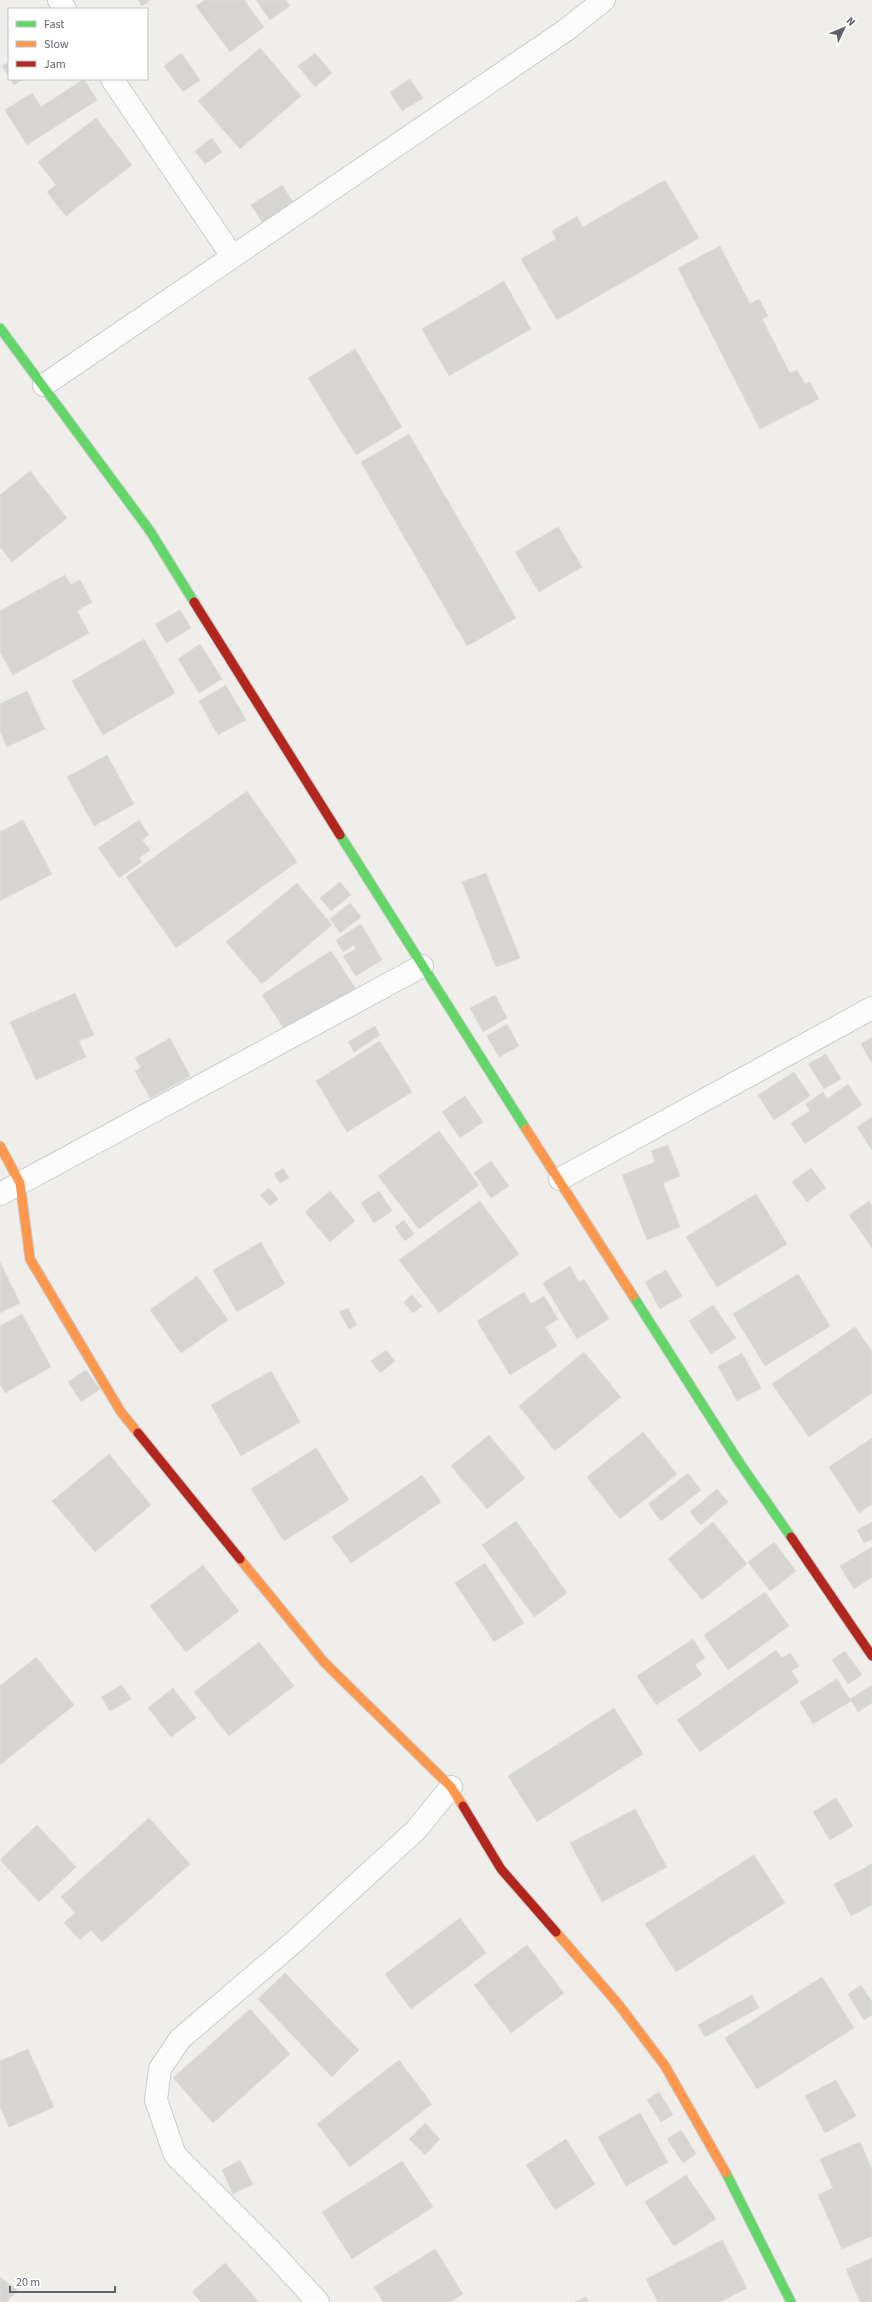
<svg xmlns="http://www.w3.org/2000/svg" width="872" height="2302" font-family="'Source Sans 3',sans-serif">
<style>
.building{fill:#d6d5d3;stroke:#deddd9}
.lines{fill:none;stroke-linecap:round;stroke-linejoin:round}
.street-casing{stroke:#cbcccc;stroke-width:24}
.fast-casing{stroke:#cacacb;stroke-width:11}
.slow-casing{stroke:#cacacb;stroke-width:11}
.jam-casing{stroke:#cacacb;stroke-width:11}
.street{stroke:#fdfcfc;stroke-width:22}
.fast{stroke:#63d668;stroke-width:9}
.slow{stroke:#ff974d;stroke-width:9}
.jam{stroke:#b3261e;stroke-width:9}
</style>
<rect width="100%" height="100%" fill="#efeeea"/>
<!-- building -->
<g class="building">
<polygon points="138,0 150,0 142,6"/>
<polygon points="205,0 244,0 264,27 230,52 196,6"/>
<polygon points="256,0 286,0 290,6 270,20"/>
<polygon points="260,48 301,96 240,149 198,101"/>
<polygon points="181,53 200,80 183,92 164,66"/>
<polygon points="315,53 332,73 315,87 298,66"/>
<polygon points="9,62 9,77 2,66"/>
<polygon points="10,79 23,79 14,85"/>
<polygon points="84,79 97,100 27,145 5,110 32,93 41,107"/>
<polygon points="410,79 423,98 402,111 390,92"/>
<polygon points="96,118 132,165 66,216 47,192 56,185 38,162"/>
<polygon points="212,138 222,152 205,164 195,151"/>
<polygon points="665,180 699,238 557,320 521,259 556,239 552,231 577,216 583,227"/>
<polygon points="282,185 295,205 264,225 251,205"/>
<polygon points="720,246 750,304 759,299 768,316 762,319 790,373 797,370 805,384 810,382 819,399 760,429 678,268"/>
<polygon points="504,281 531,329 449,376 422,329"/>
<polygon points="355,349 402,427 356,455 308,378"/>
<polygon points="409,434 516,618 467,646 361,462"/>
<polygon points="30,471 67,518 12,562 0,547 0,495"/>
<polygon points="558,527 582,567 539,592 515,552"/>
<polygon points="65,575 71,585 80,580 92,602 77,611 89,633 13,675 0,652 0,611"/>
<polygon points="180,610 191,628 166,643 155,624"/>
<polygon points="144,639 175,693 103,735 72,681"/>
<polygon points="200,644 222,679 199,693 178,659"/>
<polygon points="226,685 246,720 218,735 199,701"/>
<polygon points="27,691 45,729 7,747 0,731 0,704"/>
<polygon points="107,755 134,804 94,826 67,777"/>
<polygon points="247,791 297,862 176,948 126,877"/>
<polygon points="23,820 52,874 0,901 0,832"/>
<polygon points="139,820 149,835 142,840 150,850 139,858 142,862 119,878 98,848"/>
<polygon points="486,873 520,958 496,967 462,882"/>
<polygon points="340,882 351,895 331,911 320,898"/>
<polygon points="297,883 332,925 262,984 226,942"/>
<polygon points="350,903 361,917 340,933 330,919"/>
<polygon points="361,924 382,960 356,976 343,956 356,949 354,945 343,952 336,940"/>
<polygon points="331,951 356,989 287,1033 262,995"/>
<polygon points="75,993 94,1035 79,1041 86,1057 36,1080 10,1022"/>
<polygon points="495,995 507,1018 483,1032 470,1008"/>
<polygon points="507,1024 519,1046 499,1057 487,1036"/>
<polygon points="375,1026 380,1035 354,1052 348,1042"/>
<polygon points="872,1037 872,1063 861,1044"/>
<polygon points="170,1038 190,1076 150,1098 135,1071 141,1068 135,1058"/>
<polygon points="380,1041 412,1092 347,1132 316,1081"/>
<polygon points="826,1054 841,1079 824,1089 808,1064"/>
<polygon points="794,1072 810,1096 774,1120 758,1095"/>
<polygon points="848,1084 862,1105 805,1144 791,1123 810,1111 806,1104 823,1092 827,1099"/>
<polygon points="465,1096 483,1122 460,1138 442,1112"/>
<polygon points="872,1117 872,1150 857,1127"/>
<polygon points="439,1131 479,1185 419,1229 378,1176"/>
<polygon points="668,1145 680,1176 663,1183 680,1227 647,1240 622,1175 655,1162 651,1151"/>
<polygon points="491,1161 509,1186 491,1198 474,1173"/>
<polygon points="283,1168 289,1178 280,1183 274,1174"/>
<polygon points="811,1168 826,1188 807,1202 792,1182"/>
<polygon points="269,1188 278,1199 270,1206 260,1195"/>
<polygon points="330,1191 355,1221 330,1242 305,1212"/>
<polygon points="379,1191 392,1211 374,1223 361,1203"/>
<polygon points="756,1194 787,1244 717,1287 686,1237"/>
<polygon points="480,1201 519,1254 439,1313 399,1260"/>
<polygon points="869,1201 872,1206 872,1248 849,1215"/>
<polygon points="404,1220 414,1234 405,1241 395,1227"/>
<polygon points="261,1242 285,1284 237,1312 213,1270"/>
<polygon points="0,1262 20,1303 0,1313"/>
<polygon points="570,1266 579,1282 584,1279 609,1319 577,1339 543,1283"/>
<polygon points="666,1270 682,1296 660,1309 645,1282"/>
<polygon points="798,1274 830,1326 765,1366 733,1314"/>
<polygon points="197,1276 228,1320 181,1353 150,1310"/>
<polygon points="524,1292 531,1304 544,1296 558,1319 545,1327 557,1346 510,1375 477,1321"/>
<polygon points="412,1295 422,1306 413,1313 404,1302"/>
<polygon points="713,1305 736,1338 711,1354 689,1321"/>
<polygon points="348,1308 357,1325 349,1329 339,1312"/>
<polygon points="22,1314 51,1367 5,1393 0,1384 0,1326"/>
<polygon points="855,1327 872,1351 872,1393 809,1437 772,1384"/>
<polygon points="386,1350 395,1361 380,1373 371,1361"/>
<polygon points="584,1352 621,1397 555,1451 519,1406"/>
<polygon points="742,1353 761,1388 737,1401 718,1366"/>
<polygon points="86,1370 100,1389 81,1402 68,1382"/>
<polygon points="271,1371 300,1422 241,1456 211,1405"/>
<polygon points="643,1432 677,1474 620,1519 587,1477"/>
<polygon points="489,1435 525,1478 487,1509 451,1466"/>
<polygon points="872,1438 872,1504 859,1513 829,1467"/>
<polygon points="316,1448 349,1500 284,1541 251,1489"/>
<polygon points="109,1454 151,1505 95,1552 52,1501"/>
<polygon points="688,1473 701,1490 661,1521 648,1504"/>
<polygon points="422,1475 441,1502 351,1563 332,1537"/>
<polygon points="717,1489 728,1502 701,1525 690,1512"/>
<polygon points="516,1521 567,1593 534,1617 482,1545"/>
<polygon points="713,1522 747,1564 702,1600 668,1559"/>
<polygon points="872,1522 872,1539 864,1543 857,1530"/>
<polygon points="774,1542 796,1571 770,1591 748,1562"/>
<polygon points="872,1547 872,1577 854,1589 840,1566"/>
<polygon points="485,1563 524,1623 494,1642 455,1583"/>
<polygon points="203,1565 239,1611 186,1652 150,1606"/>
<polygon points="765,1592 789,1626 728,1670 704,1635"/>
<polygon points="693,1639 705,1658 695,1665 702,1675 656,1705 637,1676"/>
<polygon points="259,1642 294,1686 229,1736 194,1692"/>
<polygon points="776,1650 782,1658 790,1653 799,1666 791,1671 799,1682 700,1752 677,1720"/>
<polygon points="845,1651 862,1675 848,1684 832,1660"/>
<polygon points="36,1657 74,1705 0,1765 0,1686"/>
<polygon points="837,1679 851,1701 813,1724 800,1702"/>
<polygon points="122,1685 131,1699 110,1711 101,1697"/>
<polygon points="872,1685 872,1703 858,1712 850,1699"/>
<polygon points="173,1688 196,1718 171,1737 148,1708"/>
<polygon points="614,1708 643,1754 537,1822 508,1776"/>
<polygon points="836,1798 853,1826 830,1840 813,1812"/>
<polygon points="635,1809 667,1867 602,1902 570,1843"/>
<polygon points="149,1818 190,1864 102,1942 91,1930 80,1940 64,1923 75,1913 61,1897"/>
<polygon points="37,1825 76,1867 39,1902 0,1860"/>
<polygon points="754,1855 785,1903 676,1972 645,1924"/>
<polygon points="872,1864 872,1905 851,1916 834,1884"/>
<polygon points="460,1918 486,1953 411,2009 385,1974"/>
<polygon points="527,1945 564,1993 511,2033 474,1985"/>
<polygon points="285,1973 359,2050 332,2077 258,1999"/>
<polygon points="822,1977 854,2028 757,2089 725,2038"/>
<polygon points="861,1985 872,2002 872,2015 864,2020 848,1994"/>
<polygon points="752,1995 759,2008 705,2037 698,2025"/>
<polygon points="250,2009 290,2054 213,2123 173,2078"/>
<polygon points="28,2049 54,2107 9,2127 0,2107 0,2061"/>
<polygon points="399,2060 432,2104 350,2167 317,2124"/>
<polygon points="836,2080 856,2116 825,2133 805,2096"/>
<polygon points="659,2092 673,2115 661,2122 647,2100"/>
<polygon points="640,2113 668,2162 626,2186 598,2137"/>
<polygon points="425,2123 440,2139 425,2155 409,2139"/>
<polygon points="681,2130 696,2154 683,2163 667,2139"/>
<polygon points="566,2139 595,2184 555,2210 526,2165"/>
<polygon points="860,2142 872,2169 872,2236 842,2249 818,2195 833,2188 820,2159"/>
<polygon points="240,2160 253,2184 233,2194 222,2170"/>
<polygon points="402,2161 433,2207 352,2259 322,2212"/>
<polygon points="686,2175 716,2219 674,2246 645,2202"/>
<polygon points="722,2240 747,2288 720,2302 658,2302 646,2279"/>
<polygon points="435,2249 463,2294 450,2302 383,2302 374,2287"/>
<polygon points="872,2258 872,2302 860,2302 846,2269"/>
<polygon points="225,2263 259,2302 201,2302 192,2292"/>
<polygon points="0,2277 17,2290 7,2302 0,2302"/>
<polygon points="586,2297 588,2302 575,2302"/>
</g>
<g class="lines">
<defs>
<g id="street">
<polyline points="59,0 65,9"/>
<polyline points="112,79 232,256"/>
<polyline points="44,385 566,30 604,0"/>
<polyline points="560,1179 872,1008"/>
<polyline points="0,1194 422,966"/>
<polyline points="318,2302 269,2249 175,2155 156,2100 160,2069 180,2039 295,1941 416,1830 451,1787"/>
</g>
<g id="fast">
<polyline points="0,328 150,531 194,602"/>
<polyline points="340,835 526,1129"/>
<polyline points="633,1296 739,1462 791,1537"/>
<polyline points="726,2173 791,2302"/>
</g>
<g id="slow">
<polyline points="526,1129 633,1296"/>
<polyline points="0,1146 20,1183 30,1259 121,1412 138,1433"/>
<polyline points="240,1559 324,1662 451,1787 463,1806"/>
<polyline points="556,1932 619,2005 665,2066 726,2173"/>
</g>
<g id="jam">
<polyline points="194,602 340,835"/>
<polyline points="138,1433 240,1559"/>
<polyline points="791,1537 872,1656"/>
<polyline points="463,1806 501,1869 556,1932"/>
</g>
</defs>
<!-- street casing -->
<use href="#street" class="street-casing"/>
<!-- fast casing -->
<use href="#fast" class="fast-casing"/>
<!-- slow casing -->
<use href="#slow" class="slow-casing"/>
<!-- jam casing -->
<use href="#jam" class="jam-casing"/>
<!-- street -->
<use href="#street" class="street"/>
<!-- fast -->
<use href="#fast" class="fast"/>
<!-- slow -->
<use href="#slow" class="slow"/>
<!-- jam -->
<use href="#jam" class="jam"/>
</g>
<!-- legend -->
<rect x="8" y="8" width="140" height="72" fill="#ffffff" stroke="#bfc1c3"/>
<rect x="16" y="21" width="20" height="6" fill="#63d668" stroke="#bfc1c3"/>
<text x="44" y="28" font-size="12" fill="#5f6368">Fast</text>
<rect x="16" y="41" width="20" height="6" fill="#ff974d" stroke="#bfc1c3"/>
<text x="44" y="48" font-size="12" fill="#5f6368">Slow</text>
<rect x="16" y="61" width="20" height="6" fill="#b3261e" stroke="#bfc1c3"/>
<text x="44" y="68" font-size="12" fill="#5f6368">Jam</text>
<!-- north arrow -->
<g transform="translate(844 28) rotate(46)" stroke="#ffffff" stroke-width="3" paint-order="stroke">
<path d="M0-3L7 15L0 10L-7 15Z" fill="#5f6368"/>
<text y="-6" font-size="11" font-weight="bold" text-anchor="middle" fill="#5f6368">N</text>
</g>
<!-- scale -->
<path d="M10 2286v6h105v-6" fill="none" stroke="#5f6368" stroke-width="2"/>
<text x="16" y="2286" font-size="12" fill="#5f6368" stroke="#ffffff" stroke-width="3" paint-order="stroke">20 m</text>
</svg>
